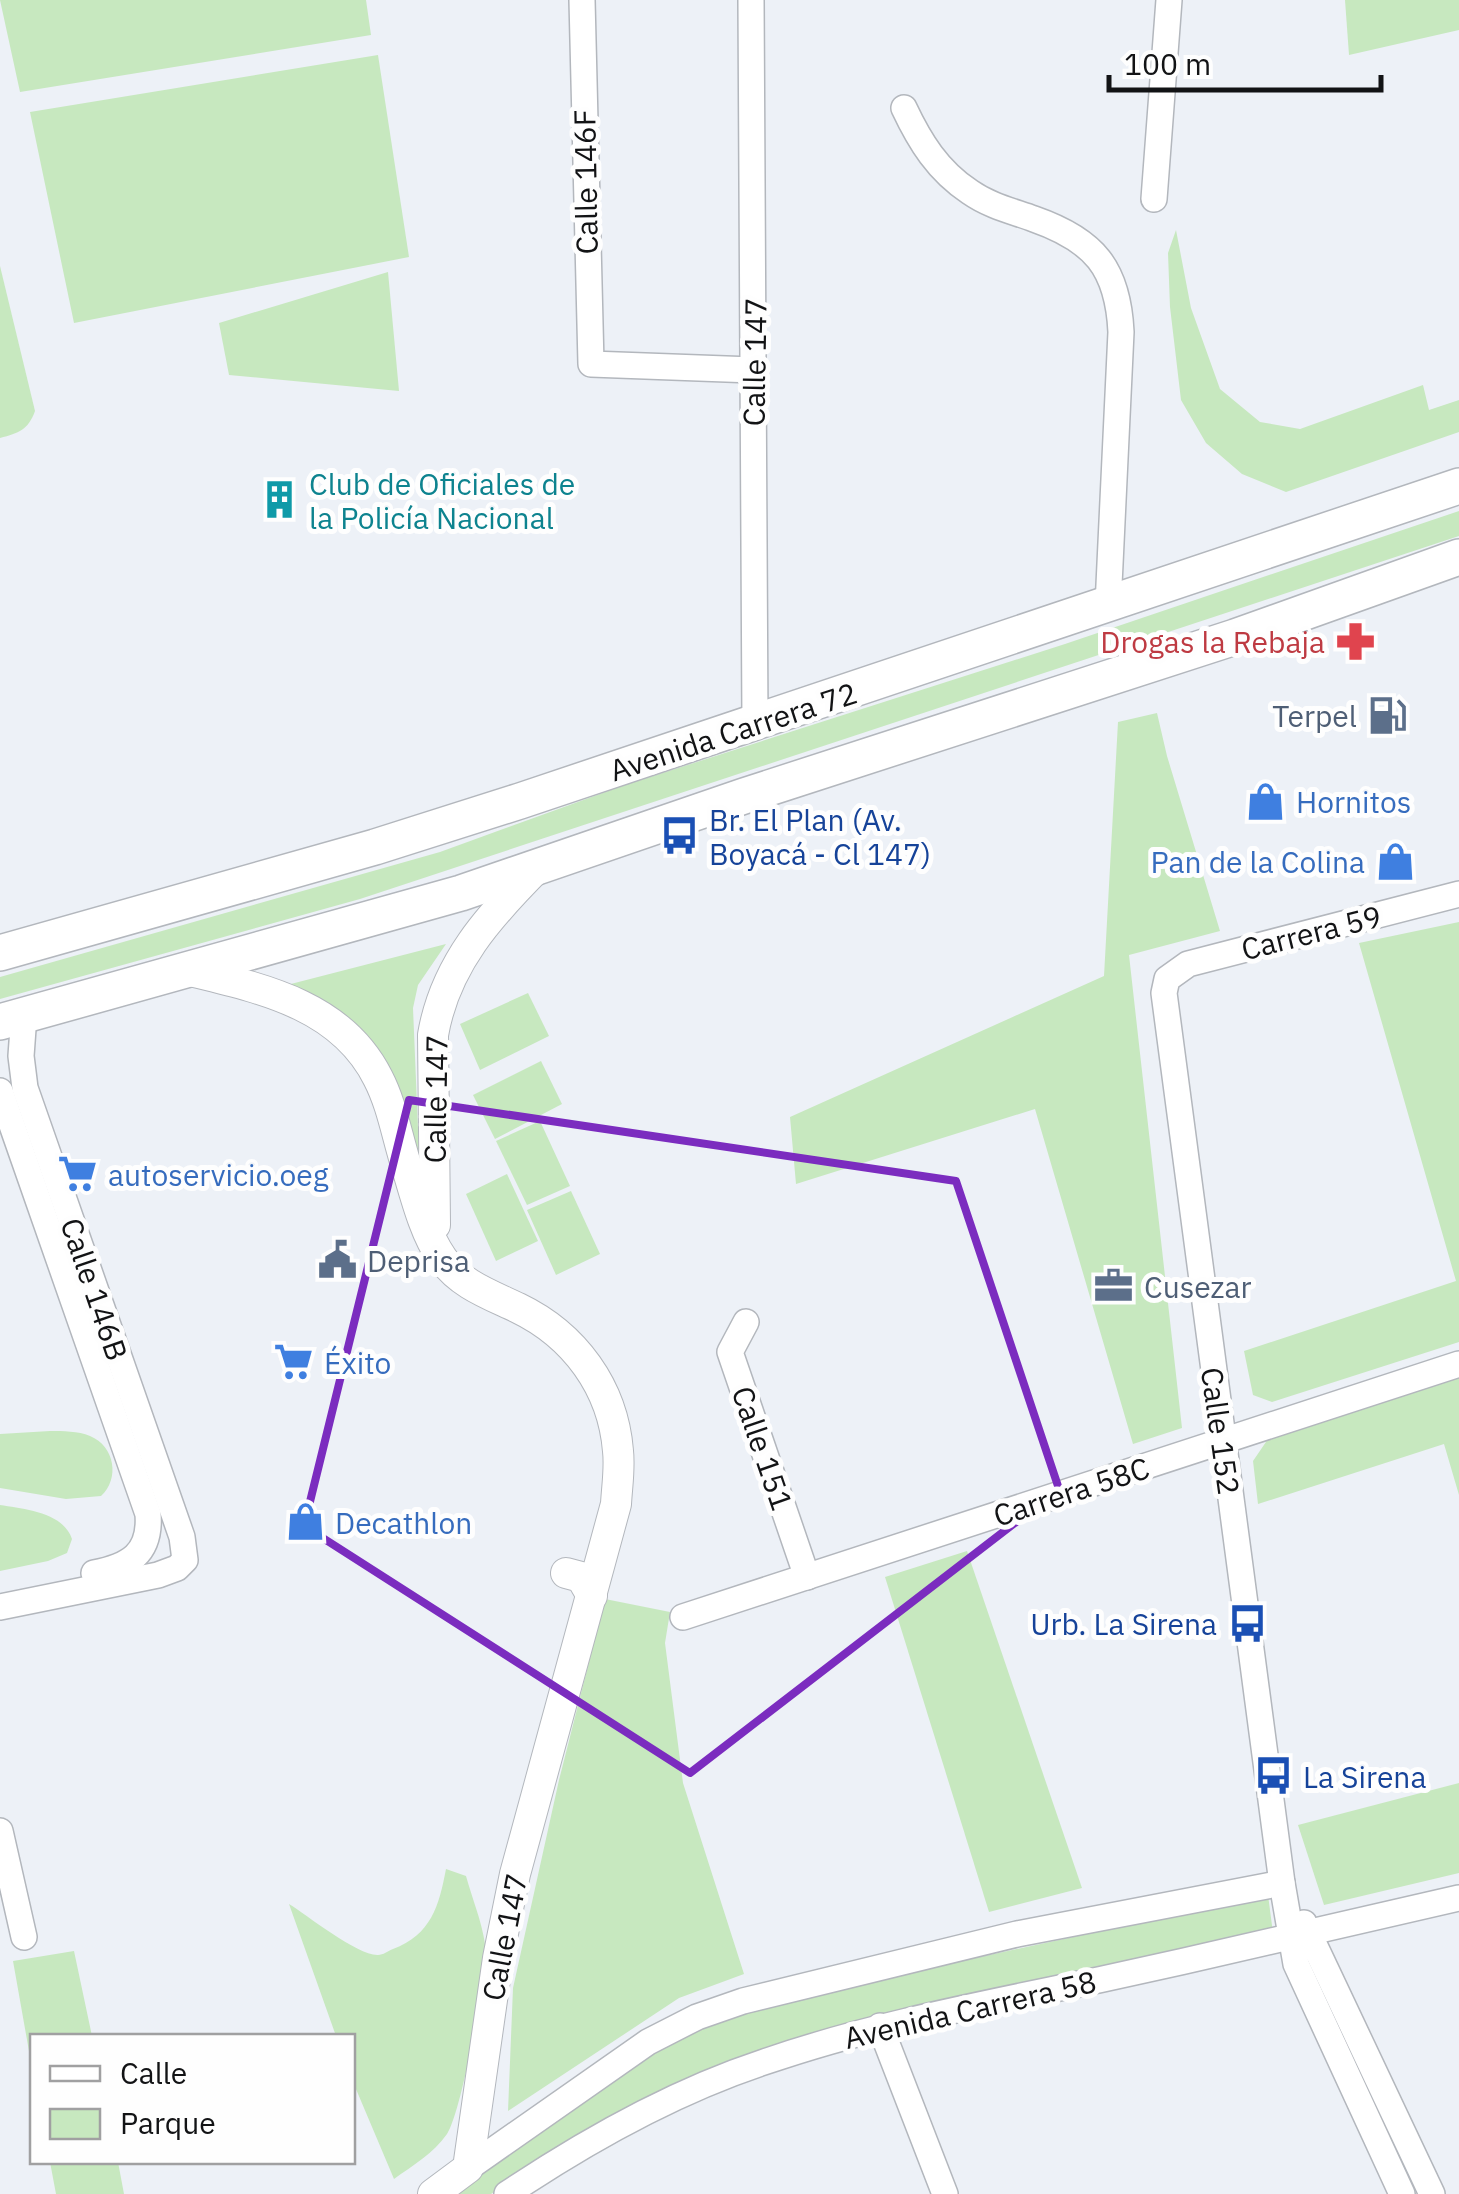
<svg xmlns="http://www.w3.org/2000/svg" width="1459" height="2194" font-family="'IBM Plex Sans',sans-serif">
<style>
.green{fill:#c7e8bf}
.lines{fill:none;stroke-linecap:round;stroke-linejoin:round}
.minor-casing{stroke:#b3b7bd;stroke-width:28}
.major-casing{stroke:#b3b7bd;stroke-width:32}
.highway-casing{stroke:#b3b7bd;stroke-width:38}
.minor{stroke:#fff;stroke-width:25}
.major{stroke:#fff;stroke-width:30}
.highway{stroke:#fff;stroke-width:35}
.marked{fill:none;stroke:#7b2cbf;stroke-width:8;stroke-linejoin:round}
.labels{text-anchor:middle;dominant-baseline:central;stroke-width:10;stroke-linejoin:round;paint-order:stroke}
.street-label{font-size:30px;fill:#121315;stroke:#fefefe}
.culture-label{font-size:30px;fill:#0d838f;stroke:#fefefe;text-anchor:start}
.health-label{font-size:30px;fill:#be3a42;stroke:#fefefe;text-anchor:end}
.service-label{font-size:30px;fill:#4e5e75;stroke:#fefefe;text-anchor:start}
.shop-label{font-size:30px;fill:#366cbe;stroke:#fefefe;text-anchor:start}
.transit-label{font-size:30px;fill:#164399;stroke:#fefefe;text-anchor:start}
</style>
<rect width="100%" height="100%" fill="#edf1f7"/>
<!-- green -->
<g class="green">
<polygon points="0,0 366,0 371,35 20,92"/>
<polygon points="1345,0 1459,0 1459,30 1349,55"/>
<polygon points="378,55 409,257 74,323 30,112"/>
<polygon points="1176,230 1191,308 1220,389 1260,422 1300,429 1423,385 1429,410 1459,400 1459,432 1286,492 1242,474 1206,443 1181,400 1170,307 1168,253"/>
<path d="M0,266L35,411C28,430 19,433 0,438Z"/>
<polygon points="388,272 399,391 229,375 219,323"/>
<polygon points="1459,511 1459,536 360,899 0,999 0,977 440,852 622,786 1065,644"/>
<polygon points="1157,713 1167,756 1220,931 1129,955 1182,1428 1133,1444 1035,1109 796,1184 790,1117 1104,976 1118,722"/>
<polygon points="1459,922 1459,1342 1272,1402 1253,1395 1244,1351 1456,1281 1359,943"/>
<path d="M446,944L418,985L413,1008L420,1177C393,1069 393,1033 283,986Z"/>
<polygon points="528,993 549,1036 480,1070 460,1024"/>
<polygon points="541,1061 562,1104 495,1139 473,1095"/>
<polygon points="540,1121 570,1186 527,1205 496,1141"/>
<polygon points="507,1174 538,1241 496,1261 466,1194"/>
<polygon points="571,1191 600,1254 556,1275 527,1210"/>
<polygon points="1459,1376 1459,1495 1444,1444 1258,1504 1253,1461 1268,1439"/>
<path d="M50,1431C63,1431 78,1431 90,1436C115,1446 120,1479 101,1496L66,1499L0,1488V1434Z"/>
<path d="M0,1505C24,1509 63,1512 72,1539L67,1553L48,1561L0,1571Z"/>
<polygon points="967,1551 1082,1888 989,1912 885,1577"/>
<polygon points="605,1599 670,1612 665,1643 683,1783 744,1974 679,1998 508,2111 513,1988 559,1780"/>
<polygon points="1459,1783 1459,1873 1324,1905 1298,1825"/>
<path d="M446,1869L466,1876C472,1898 482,1922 485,1944C487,1972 462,2111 447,2134C434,2153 412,2166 394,2179L353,2082L352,2036H336L289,1904C307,1915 358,1956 378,1955C383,1955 388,1951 393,1949C431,1935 439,1906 446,1869Z"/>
<polygon points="1268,1895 1273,1933 872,2023 557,2151 491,2194 454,2194 632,2064 708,2025 757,2008 878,1979"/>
<polygon points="74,1951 92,2036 32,2036 32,2068 13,1961"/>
<polygon points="50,2162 118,2162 124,2194 56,2194"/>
</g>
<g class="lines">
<defs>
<g id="minor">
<polyline points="582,0 591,364 753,370"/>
<polyline points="751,0 755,723"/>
<path d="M904,108C920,142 938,171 970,192C990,206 1012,211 1034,219C1094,240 1118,268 1121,332L1108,606"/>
<polyline points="1154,199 1169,0"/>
<path d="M0,1091L148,1514C151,1554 129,1566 94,1573"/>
<polyline points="746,1322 730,1352 807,1577"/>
<polyline points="0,1607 158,1575 177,1568 185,1560 182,1537 25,1088 21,1056 24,1015"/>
<polyline points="683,1617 1459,1364"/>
<polyline points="0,1831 24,1937"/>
<polyline points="1304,1923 1432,2194"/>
<polyline points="880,2026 945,2194"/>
<polyline points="468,2168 648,2042 697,2017 743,2001 1017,1934 1282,1883"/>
<path d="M507,2194C586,2141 673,2092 764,2062C874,2024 989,2003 1103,1979C1222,1953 1341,1926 1459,1898"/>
<polyline points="1402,2194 1296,1964 1282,1883 1164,993 1167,979 1188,964 1459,894"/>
</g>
<g id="major">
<path d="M186,970C260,988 341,1004 378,1078C391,1103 396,1131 404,1158C414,1190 423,1231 442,1258C459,1284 491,1295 518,1308C574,1335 613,1387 618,1451C620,1468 617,1486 616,1504L515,1874L498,1958L468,2168L433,2194"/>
<path d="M435,1225L433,1035C445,964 490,915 539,866"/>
<polyline points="566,1573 581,1577 592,1596"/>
</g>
<g id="highway">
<polyline points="0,953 375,847 520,801 1459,486"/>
<polyline points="0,1022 461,893 744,796 1235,637 1459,557"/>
</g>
</defs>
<!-- minor casing -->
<use href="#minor" class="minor-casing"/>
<!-- major casing -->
<use href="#major" class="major-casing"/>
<!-- highway casing -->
<use href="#highway" class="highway-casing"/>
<!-- minor -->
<use href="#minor" class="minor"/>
<!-- major -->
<use href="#major" class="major"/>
<!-- highway -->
<use href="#highway" class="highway"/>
</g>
<!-- marked area -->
<path class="marked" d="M409,1100L956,1181L1059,1489L690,1773L304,1526Z"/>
<!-- icons -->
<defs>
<symbol id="building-bare" viewBox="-9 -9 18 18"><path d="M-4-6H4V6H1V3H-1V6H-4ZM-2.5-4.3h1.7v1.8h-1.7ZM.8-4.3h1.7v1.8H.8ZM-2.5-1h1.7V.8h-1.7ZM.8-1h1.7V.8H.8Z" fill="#0f9aa8" stroke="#fefefe" stroke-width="2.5" paint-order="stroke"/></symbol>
<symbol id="pharmacy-bare" viewBox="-9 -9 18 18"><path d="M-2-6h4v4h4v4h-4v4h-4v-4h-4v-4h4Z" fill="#e0444e" stroke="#fefefe" stroke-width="2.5" paint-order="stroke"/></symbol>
<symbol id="fuel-bare" viewBox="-9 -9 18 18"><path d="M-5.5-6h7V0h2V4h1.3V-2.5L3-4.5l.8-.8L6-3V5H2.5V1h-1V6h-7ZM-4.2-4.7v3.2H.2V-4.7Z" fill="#5c6f8a" stroke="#fefefe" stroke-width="2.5" paint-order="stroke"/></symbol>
<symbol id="shop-bare" viewBox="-9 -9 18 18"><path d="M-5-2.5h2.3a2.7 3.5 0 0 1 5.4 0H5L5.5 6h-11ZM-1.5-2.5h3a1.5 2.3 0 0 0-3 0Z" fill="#3f7fe0" stroke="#fefefe" stroke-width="2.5" paint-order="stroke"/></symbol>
<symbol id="bus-bare" viewBox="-9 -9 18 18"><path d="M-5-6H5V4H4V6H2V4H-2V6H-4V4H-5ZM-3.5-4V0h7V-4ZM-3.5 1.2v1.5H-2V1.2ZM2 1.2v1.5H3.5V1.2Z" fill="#1a4fb4" stroke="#fefefe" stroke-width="2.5" paint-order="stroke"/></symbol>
<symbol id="supermarket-bare" viewBox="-9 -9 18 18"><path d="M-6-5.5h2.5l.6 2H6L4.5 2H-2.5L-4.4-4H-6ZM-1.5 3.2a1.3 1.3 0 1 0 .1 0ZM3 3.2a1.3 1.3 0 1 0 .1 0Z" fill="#3f7fe0" stroke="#fefefe" stroke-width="2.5" paint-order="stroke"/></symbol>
<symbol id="civic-bare" viewBox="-9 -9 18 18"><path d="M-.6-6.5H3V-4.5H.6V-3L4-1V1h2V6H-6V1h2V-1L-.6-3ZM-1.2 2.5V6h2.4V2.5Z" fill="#5c6f8a" stroke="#fefefe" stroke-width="2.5" paint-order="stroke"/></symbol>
<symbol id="office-bare" viewBox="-9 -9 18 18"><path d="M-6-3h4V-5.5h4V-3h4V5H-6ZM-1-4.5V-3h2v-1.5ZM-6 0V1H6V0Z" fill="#5c6f8a" stroke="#fefefe" stroke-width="2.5" paint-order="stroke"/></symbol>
</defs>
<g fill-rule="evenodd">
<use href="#building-bare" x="252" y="472" width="55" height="55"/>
<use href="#pharmacy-bare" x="1328" y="614" width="55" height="55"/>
<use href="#fuel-bare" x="1360" y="688" width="55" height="55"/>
<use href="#shop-bare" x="1238" y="774" width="55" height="55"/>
<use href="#bus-bare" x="652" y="808" width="55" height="55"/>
<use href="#shop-bare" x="1368" y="834" width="55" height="55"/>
<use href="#supermarket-bare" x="50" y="1146" width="55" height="55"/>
<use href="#civic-bare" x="310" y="1232" width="55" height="55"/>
<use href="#office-bare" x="1086" y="1258" width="55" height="55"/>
<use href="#supermarket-bare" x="266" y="1334" width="55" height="55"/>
<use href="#shop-bare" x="278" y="1494" width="55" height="55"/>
<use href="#bus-bare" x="1220" y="1596" width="55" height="55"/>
<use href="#bus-bare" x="1246" y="1748" width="55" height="55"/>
</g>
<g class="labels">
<!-- street labels -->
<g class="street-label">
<text transform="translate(585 182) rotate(-91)">Calle 146F</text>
<text transform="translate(754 362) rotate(-89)">Calle 147</text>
<text transform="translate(733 731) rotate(-18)">Avenida Carrera 72</text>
<text transform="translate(1311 932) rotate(-14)">Carrera 59</text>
<text transform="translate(435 1099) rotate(-89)">Calle 147</text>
<text transform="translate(95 1289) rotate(71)">Calle 146B</text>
<text transform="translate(1221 1431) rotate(82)">Calle 152</text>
<text transform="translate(763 1448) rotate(71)">Calle 151</text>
<text transform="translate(1071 1491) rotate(-18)">Carrera 58C</text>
<text transform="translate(504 1937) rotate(-79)">Calle 147</text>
<text transform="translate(970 2009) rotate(-13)">Avenida Carrera 58</text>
</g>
<!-- culture labels -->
<g class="culture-label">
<text x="309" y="483">Club de Oficiales de<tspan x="309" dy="34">la Policía Nacional</tspan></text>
</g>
<!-- health labels -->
<g class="health-label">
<text x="1325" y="641">Drogas la Rebaja</text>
</g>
<!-- service labels -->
<g class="service-label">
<text x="1357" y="715" text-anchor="end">Terpel</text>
<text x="367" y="1260">Deprisa</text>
<text x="1144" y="1286">Cusezar</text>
</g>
<!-- shop labels -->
<g class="shop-label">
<text x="1296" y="801">Hornitos</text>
<text x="1365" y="861" text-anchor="end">Pan de la Colina</text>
<text x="108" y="1174">autoservicio.oeg</text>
<text x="324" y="1362">Éxito</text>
<text x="335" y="1522">Decathlon</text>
</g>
<!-- transit labels -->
<g class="transit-label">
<text x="709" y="819">Br. El Plan (Av.<tspan x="709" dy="34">Boyacá - Cl 147)</tspan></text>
<text x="1217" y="1623" text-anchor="end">Urb. La Sirena</text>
<text x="1303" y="1776">La Sirena</text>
</g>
</g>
<!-- legend -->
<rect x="30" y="2034" width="325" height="130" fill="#fefefe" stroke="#a0a0a1" stroke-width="2.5"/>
<rect x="50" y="2066" width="50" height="15" fill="#ffffff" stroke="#a0a0a1" stroke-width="2.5"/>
<text x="120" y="2084" font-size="30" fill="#121315">Calle</text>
<rect x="50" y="2109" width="50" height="30" fill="#c7e8bf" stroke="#a0a0a1" stroke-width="2.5"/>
<text x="120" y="2134" font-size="30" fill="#121315">Parque</text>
<!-- scale -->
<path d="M1109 75v15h272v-15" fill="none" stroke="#121315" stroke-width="5"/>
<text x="1124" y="75" font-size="30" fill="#121315" stroke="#fefefe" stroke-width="8" paint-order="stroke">100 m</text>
</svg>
